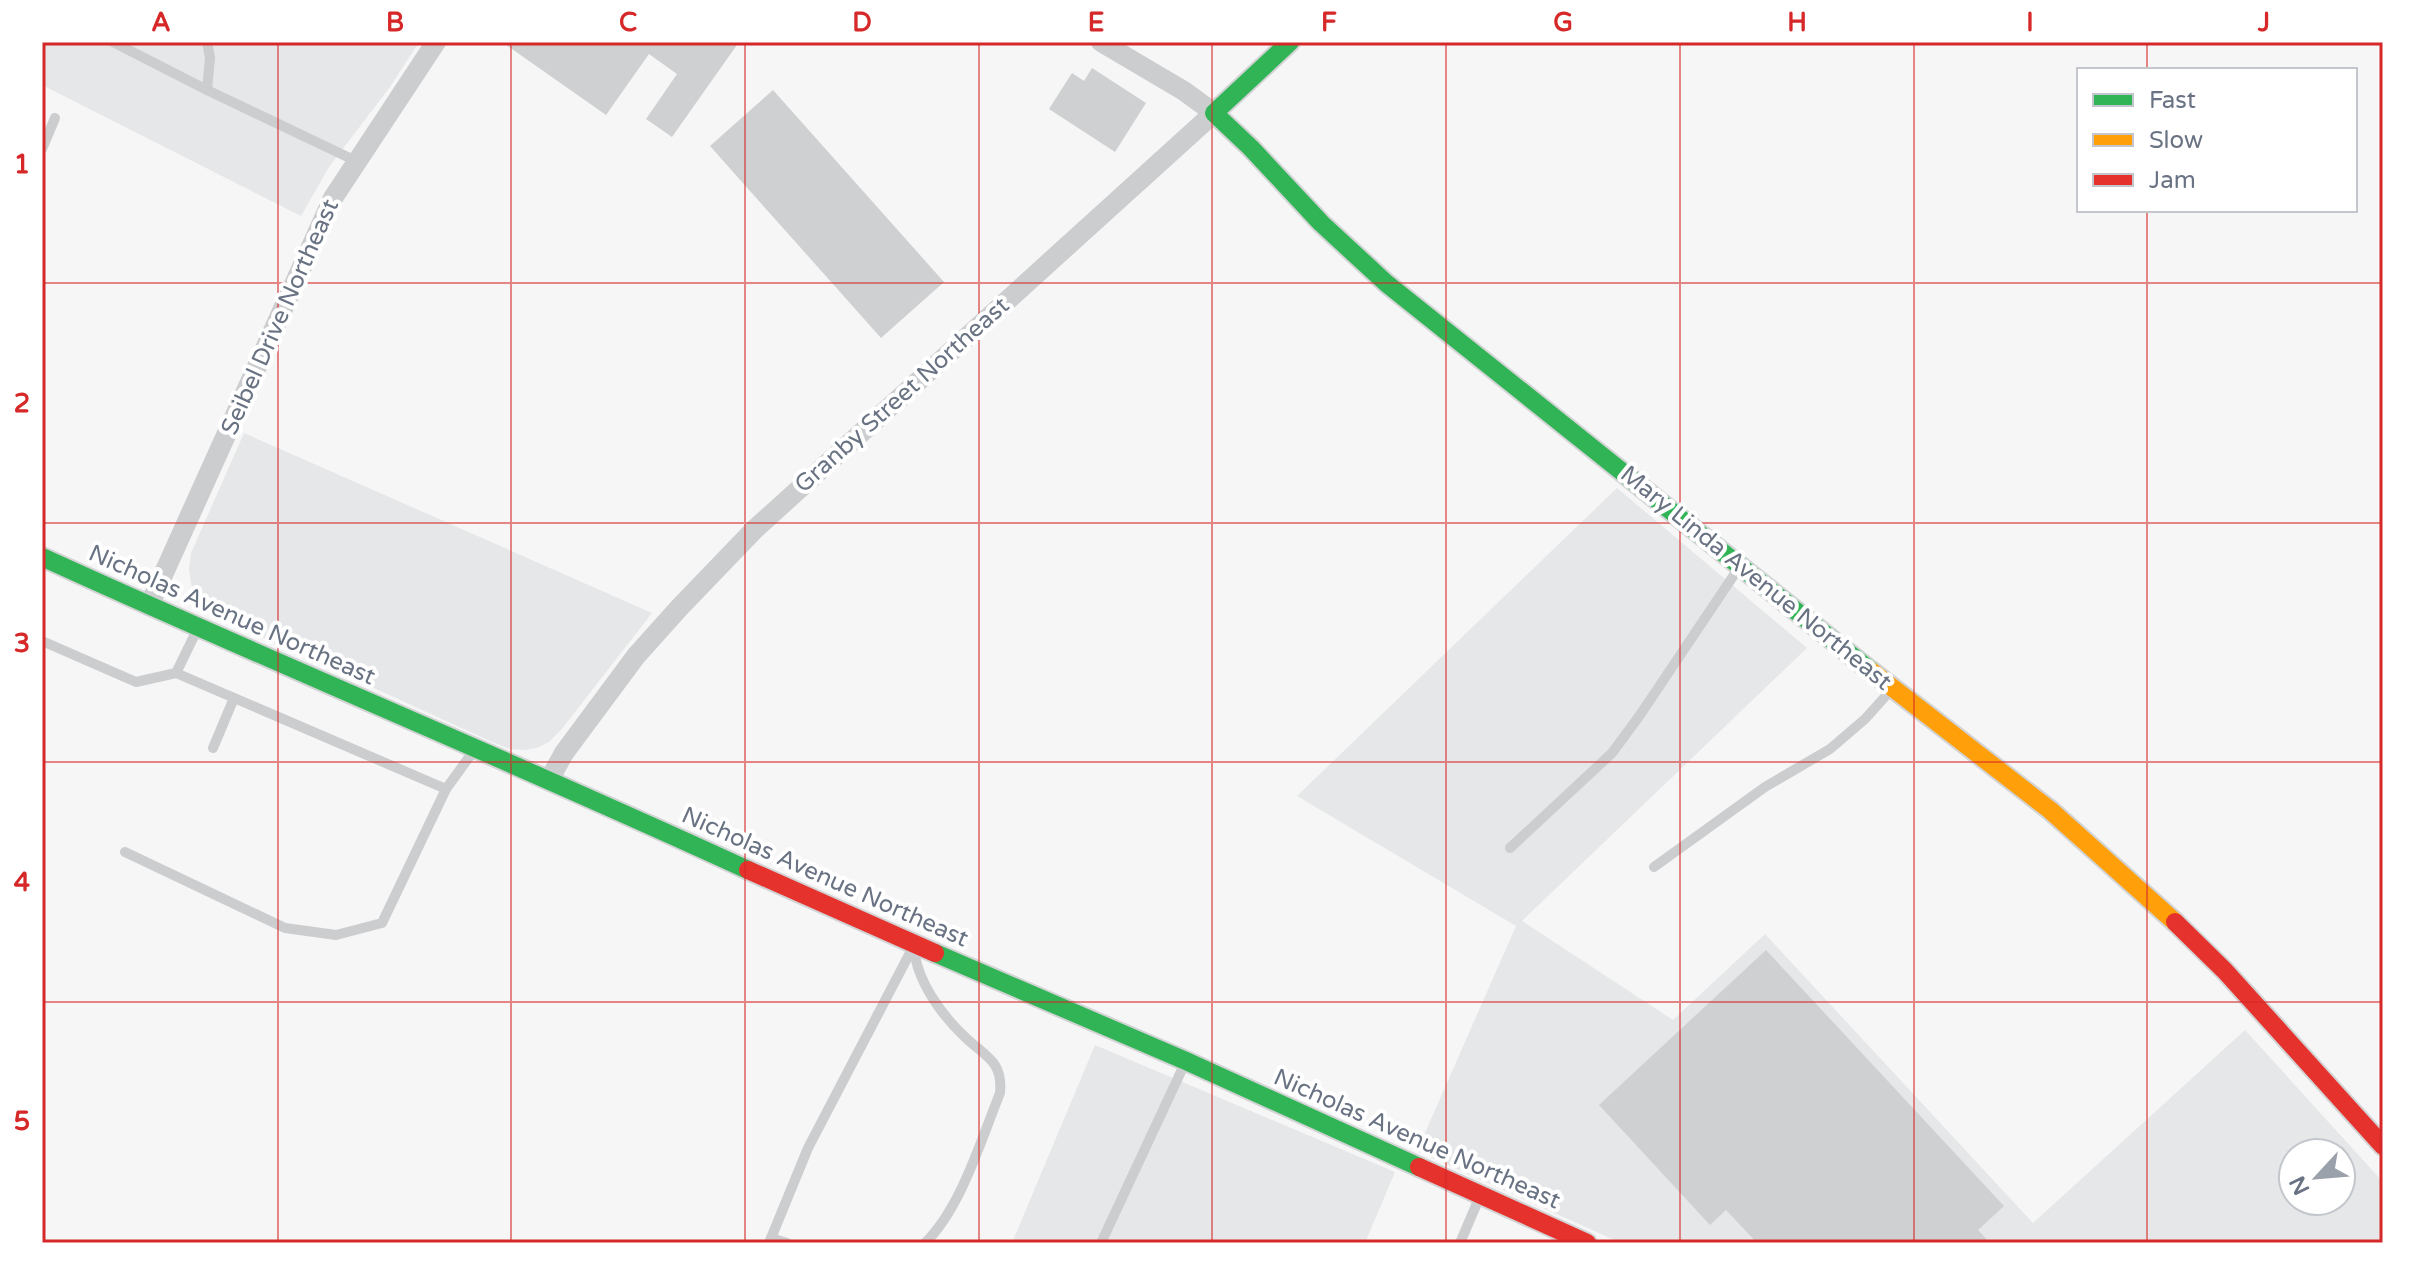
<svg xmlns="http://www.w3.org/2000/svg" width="2425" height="1285" font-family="'Varela Round',sans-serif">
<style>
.built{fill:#e6e7e8;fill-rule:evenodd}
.building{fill:#cfd0d1}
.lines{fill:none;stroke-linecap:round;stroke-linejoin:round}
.fast-casing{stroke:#d2d3d4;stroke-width:22}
.slow-casing{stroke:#d2d3d4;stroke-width:22}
.jam-casing{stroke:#d2d3d4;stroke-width:22}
.lane{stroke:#cccdcf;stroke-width:10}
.street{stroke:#cccdcf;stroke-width:20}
.fast{stroke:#30b455;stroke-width:18}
.slow{stroke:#ff9f0a;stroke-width:18}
.jam{stroke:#e5322d;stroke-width:18}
.grid{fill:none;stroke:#d62828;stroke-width:2;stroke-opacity:0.55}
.labels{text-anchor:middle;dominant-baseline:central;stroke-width:8;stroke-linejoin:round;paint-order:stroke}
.street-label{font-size:24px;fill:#697383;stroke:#fff}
.neatline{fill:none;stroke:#d62828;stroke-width:3}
.grid-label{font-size:26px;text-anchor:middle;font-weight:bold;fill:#d62828}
</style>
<rect width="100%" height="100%" fill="#f6f6f6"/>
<!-- built -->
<g class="built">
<polygon points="42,42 419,42 390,87 329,167 301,216 42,85"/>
<polygon points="244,433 652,613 561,730 549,742 537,748 524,750 510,749 492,742 205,611 195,598 191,583 189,569 191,553"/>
<path d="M1617,488L1807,648L1522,921L1673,1020L1765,934L2033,1223L2245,1030L2383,1182V1243H1621L1417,1151L1516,926L1297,796ZM2293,1153H2341V1201H2293Z"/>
<polygon points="1095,1045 1395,1172 1365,1243 1012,1243"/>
</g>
<!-- building -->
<g class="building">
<polygon points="502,42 739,42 672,137 646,119 677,74 649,54 606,115"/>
<polygon points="1092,68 1146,103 1115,152 1049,109 1072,73 1084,81"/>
<polygon points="773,90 944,282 881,338 710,146"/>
<polygon points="1766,950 2004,1206 1978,1230 1990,1243 1757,1243 1726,1210 1710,1225 1599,1105"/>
</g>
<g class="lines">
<defs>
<g id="fast">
<polyline points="1290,42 1214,113 1251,148 1321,223 1386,283 1871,671"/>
<path d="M42,557C276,664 514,762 748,870"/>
<polyline points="935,953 1186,1061 1419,1167"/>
</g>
<polyline id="slow" points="1871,671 2050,810 2175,922"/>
<g id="jam">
<polyline points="748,870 935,953"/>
<polyline points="2175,922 2225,971 2383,1146"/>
<polyline points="1419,1167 1587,1243"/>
</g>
</defs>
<!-- fast casing -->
<use href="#fast" class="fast-casing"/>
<!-- slow casing -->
<use href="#slow" class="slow-casing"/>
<!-- jam casing -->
<use href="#jam" class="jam-casing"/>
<!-- lane -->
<g class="lane">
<polyline points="113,42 207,90 210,58 207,42"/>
<polyline points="207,90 356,161"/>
<polyline points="42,149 55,118"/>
<polyline points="197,630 176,673 446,789 475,749"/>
<polyline points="42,641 136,682 176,673"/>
<polyline points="213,748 234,698"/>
<polyline points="1510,848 1612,753 1640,715 1738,569"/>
<polyline points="125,852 285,928 336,935 382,923 446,789"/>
<polyline points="1654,867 1765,787 1830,749 1865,719 1892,689"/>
<path d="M914,947C916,980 942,1016 966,1038C986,1057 1003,1061 1000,1093C981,1140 961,1208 925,1243"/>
<polyline points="771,1238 787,1243"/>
<polyline points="769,1243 808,1148 913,947"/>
<polyline points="1101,1243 1185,1063"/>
<polyline points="1460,1243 1480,1196"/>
</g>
<!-- street -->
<g class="street">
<polyline points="149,606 333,198 436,42"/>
<polyline points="549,780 564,753 636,656 679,608 755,529 1214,113 1184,91 1101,42"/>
</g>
<!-- fast -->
<use href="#fast" class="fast"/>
<!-- slow -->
<use href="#slow" class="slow"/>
<!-- jam -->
<use href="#jam" class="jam"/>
</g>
<!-- grid -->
<path class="grid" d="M278,42V1243M511,42V1243M745,42V1243M979,42V1243M1212,42V1243M1446,42V1243M1680,42V1243M1914,42V1243M2147,42V70M2147,210V1243M42,283H2383M42,523H2383M42,762H2383M42,1002H2383"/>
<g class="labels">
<!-- street labels -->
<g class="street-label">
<text transform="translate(280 317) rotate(-66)">Seibel Drive Northeast</text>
<text transform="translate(902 395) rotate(-42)">Granby Street Northeast</text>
<text transform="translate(1756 578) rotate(39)">Mary Linda Avenue Northeast</text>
<text transform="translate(232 615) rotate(24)">Nicholas Avenue Northeast</text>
<text transform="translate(825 877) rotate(24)">Nicholas Avenue Northeast</text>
<text transform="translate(1417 1139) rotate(24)">Nicholas Avenue Northeast</text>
</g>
</g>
<!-- border -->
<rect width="2425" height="1285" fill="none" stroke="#ffffff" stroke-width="88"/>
<!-- legend -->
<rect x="2077" y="68" width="280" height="144" fill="#ffffff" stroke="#c3c7cd" stroke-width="2"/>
<rect x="2093" y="94" width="40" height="12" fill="#30b455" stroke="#c3c7cd" stroke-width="2"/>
<text x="2149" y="108" font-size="24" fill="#697383">Fast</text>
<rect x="2093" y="134" width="40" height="12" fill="#ff9f0a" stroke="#c3c7cd" stroke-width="2"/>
<text x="2149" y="148" font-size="24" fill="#697383">Slow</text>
<rect x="2093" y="174" width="40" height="12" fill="#e5322d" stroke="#c3c7cd" stroke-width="2"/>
<text x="2149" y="188" font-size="24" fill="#697383">Jam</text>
<!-- north arrow -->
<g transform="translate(2317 1177) rotate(244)"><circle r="38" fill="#ffffff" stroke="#c3c7cd" stroke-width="2"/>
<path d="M0-6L14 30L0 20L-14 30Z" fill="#9aa1ab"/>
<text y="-12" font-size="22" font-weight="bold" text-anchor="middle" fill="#697383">N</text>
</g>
<rect x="44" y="44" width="2337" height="1197" class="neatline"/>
<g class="grid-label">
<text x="161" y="31">A</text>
<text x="395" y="31">B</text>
<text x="628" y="31">C</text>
<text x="862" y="31">D</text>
<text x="1096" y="31">E</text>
<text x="1329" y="31">F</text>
<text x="1563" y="31">G</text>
<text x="1797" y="31">H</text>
<text x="2030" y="31">I</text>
<text x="2264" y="31">J</text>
<text x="22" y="173">1</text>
<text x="22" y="412">2</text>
<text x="22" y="652">3</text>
<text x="22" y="891">4</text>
<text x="22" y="1130">5</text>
</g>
</svg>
